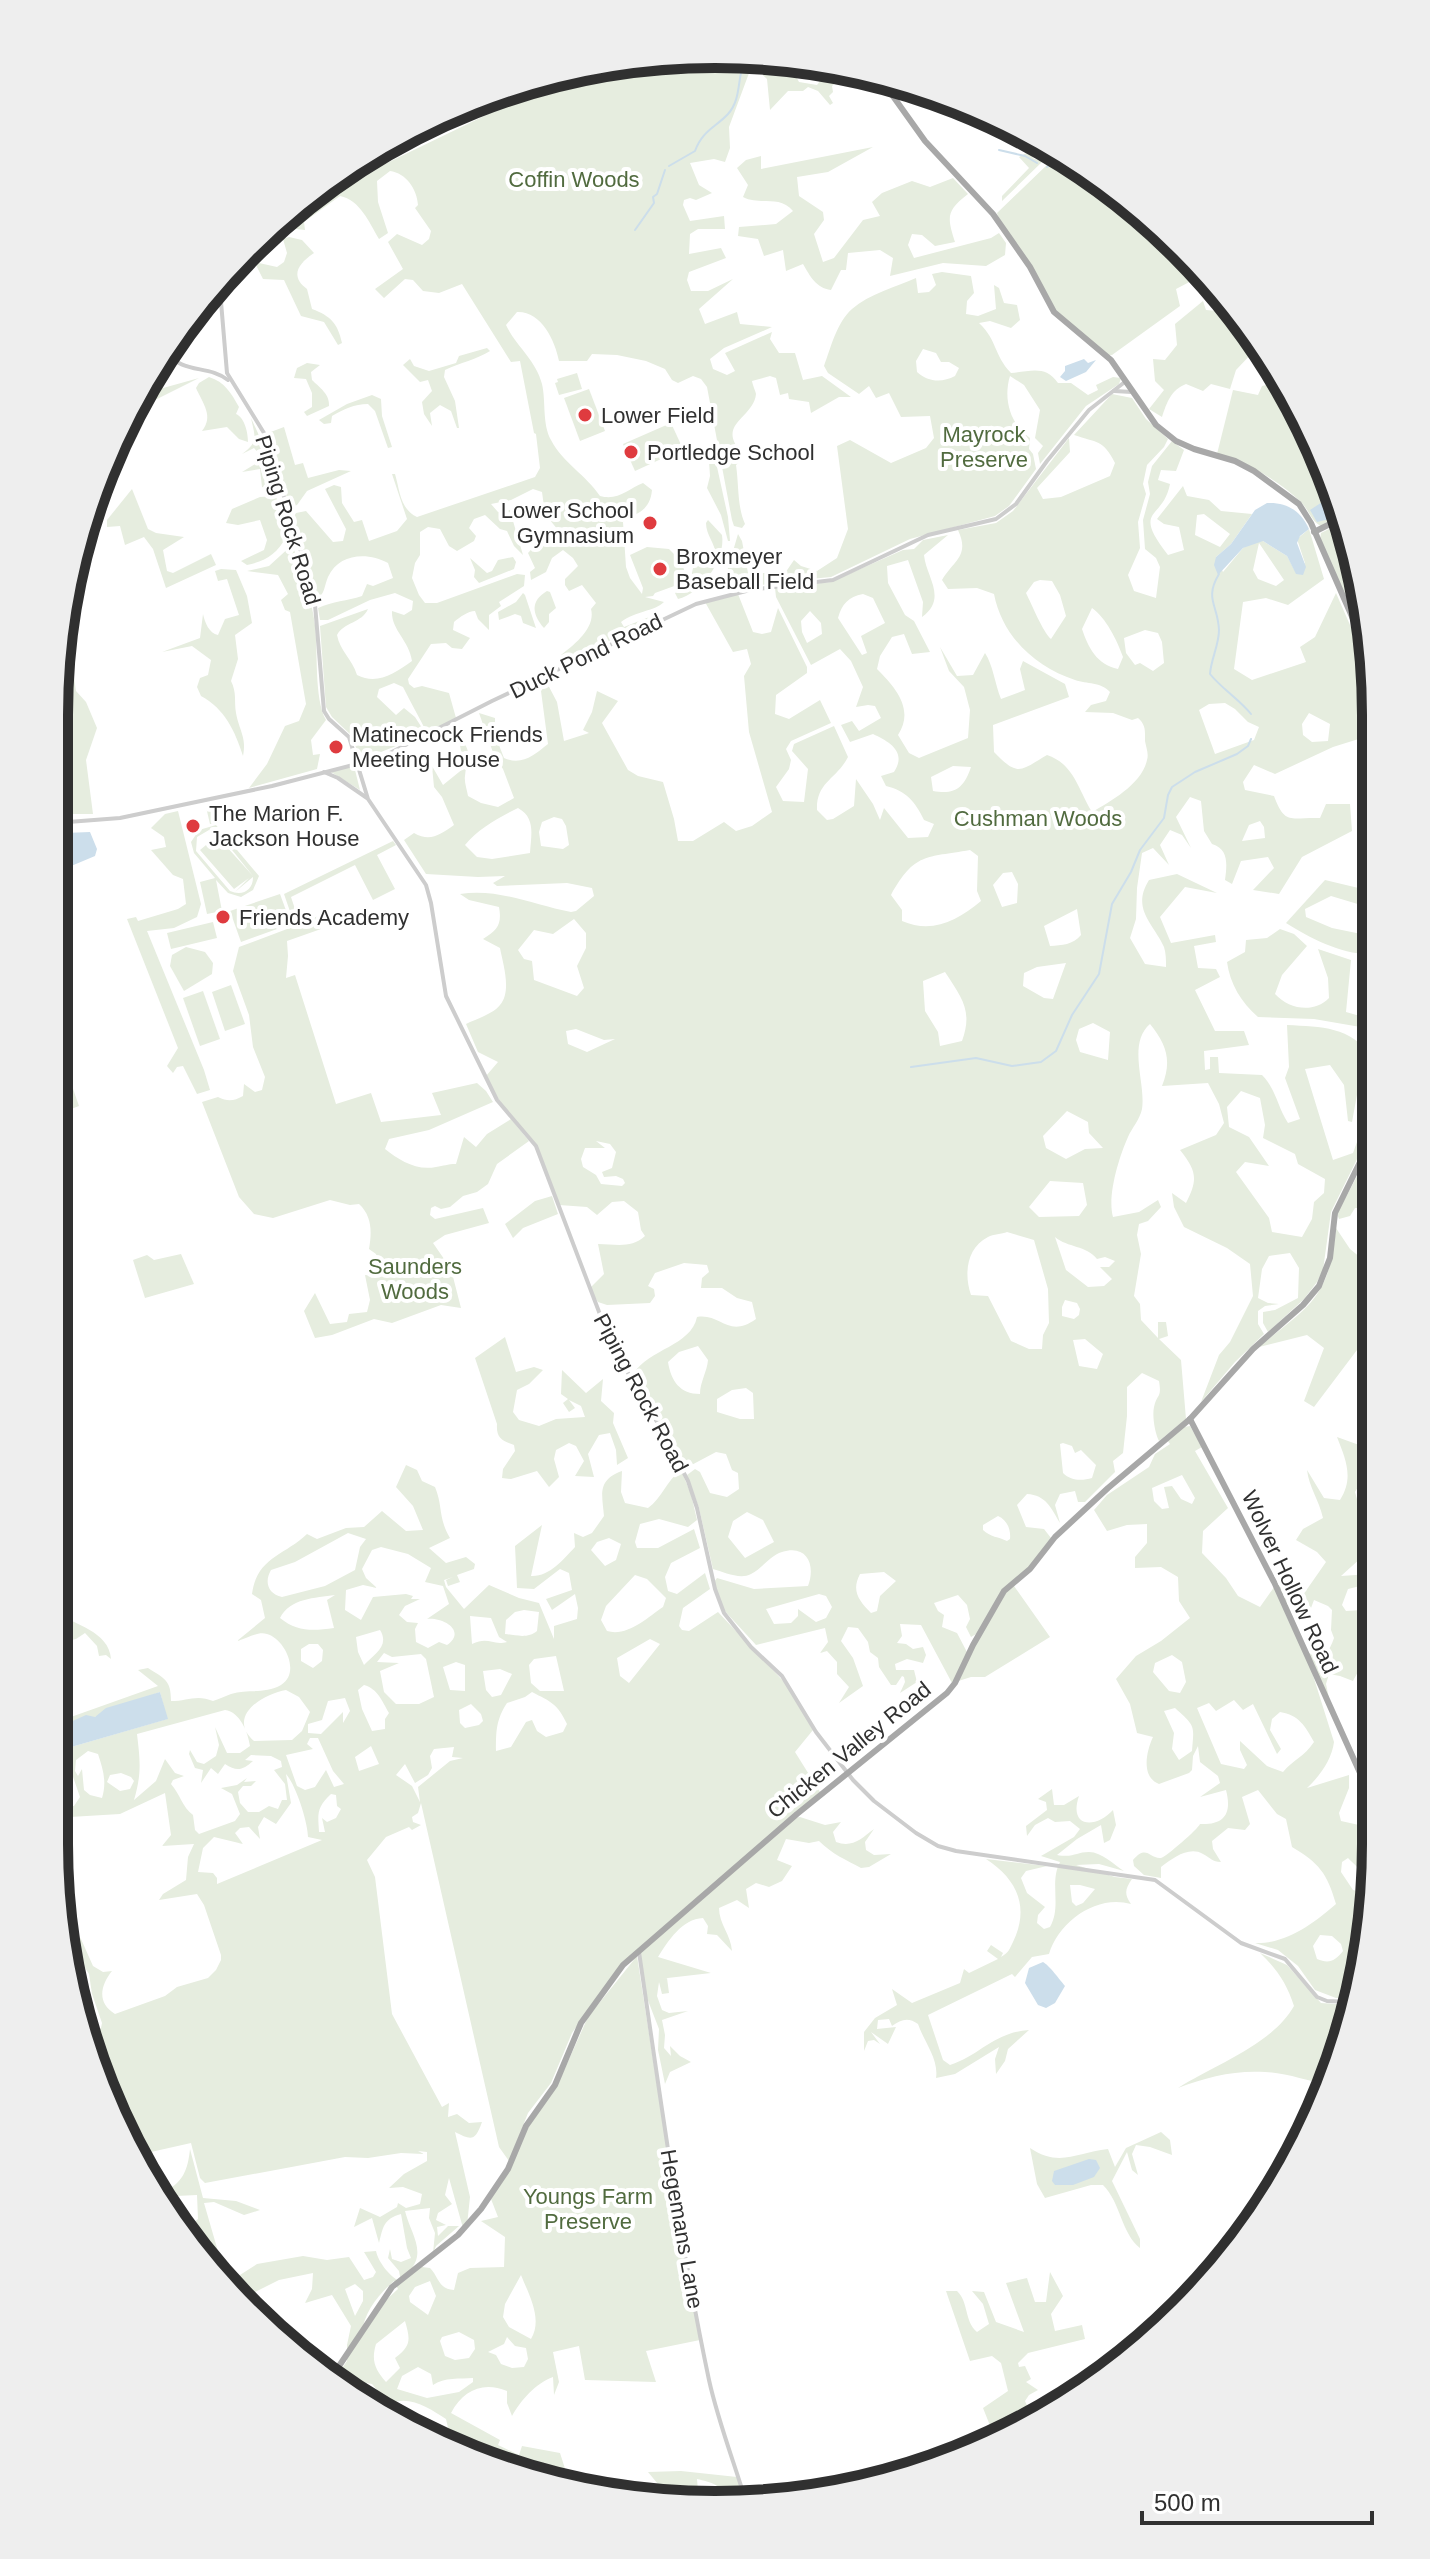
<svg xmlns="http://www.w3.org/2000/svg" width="1430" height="2559" font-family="Helvetica,sans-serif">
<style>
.green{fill:#e6eddf;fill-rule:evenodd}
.water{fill:#ccdeeb}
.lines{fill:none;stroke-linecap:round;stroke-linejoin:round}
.stream{stroke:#ccdeeb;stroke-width:2}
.minor{stroke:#cdcdcd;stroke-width:4}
.major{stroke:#a8a8a8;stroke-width:6}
.rail{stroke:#858585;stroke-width:2;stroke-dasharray:8 6;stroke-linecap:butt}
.poi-dot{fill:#df3b3f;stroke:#fff;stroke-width:3}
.labels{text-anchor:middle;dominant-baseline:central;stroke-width:8;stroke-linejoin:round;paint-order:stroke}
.park-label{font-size:22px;fill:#516b3f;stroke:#fff}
.poi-label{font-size:22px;fill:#303030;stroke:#fff;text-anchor:start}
.street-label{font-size:22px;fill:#303030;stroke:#fff}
.rim{fill:none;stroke:#303030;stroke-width:10}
</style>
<rect width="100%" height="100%" fill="#fff"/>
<!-- green -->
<g class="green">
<path d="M675,55L787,59L799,82L817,85L829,69L845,75L832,86L833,92L829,96L833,103L830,105L818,91L808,87L803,91H788L770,110L767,79L752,65L729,127L730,148L725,162L714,159L690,163L699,185L712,193L696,200L690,198L684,200L683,205L690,221L724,216L725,229H698L690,234L689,254L721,248L726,258L689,272L687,280L691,291H708L733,279L699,309L705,324L737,312L740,324L772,327L724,348L710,359L713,369L727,375L735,371L725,353L772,332L770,339L779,353H795L803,380L822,376L851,397H839L811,413L809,402L789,399L788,393L780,395L776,378L770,376L752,381C752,383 756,393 756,394C754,418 715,424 742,453L741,461L736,465C739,485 737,506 745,524L742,528L734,526L732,520L707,387L701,379L693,376L678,383L672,380L665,369L646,361L617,355L592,354L587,361H559C555,340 541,311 517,312L506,325C516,346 536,360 542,384C546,401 542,424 551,440C563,463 586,475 600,496C618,501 628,489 643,483L652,490C650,511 638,512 623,522L626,567L630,578L642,594L643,588L630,555L647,547L669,549L681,561L688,581L655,593L653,596L645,597L664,602C655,611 636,611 621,622L624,627L652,616L653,619L567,662L562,661L561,655C574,645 596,628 591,609L596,603L582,585L569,591L565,585V579L578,566L573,558L563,550L552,558L546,572L531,580L530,572L535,568L528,553C535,544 547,541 557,539L558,530L545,514L542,492L533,489L511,500L491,504L498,512L514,509L513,521L523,555L514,546L507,531L500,529L485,515L474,519L469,528L476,536L474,541L457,551L449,546L440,529L428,527L420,532V555L415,563L412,578L419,595L425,603H437L517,574L525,575L524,586L499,602L501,606L489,615V630L478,619L475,611C468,611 460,617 454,622L453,630L470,638L462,649L452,648L446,643L431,644L408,679L409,684L414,688L422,686L449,693L456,718L427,733C419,717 411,703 403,687L394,683L379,689L377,697L396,715L404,708L415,717L426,734L361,760L351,735L332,717L326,707L320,626L368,609C362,623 344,622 337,635C340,651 352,659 357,675C377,685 394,674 412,661C409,640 391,630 392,611L404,615L412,610L413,601L395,593L370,600L328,620H320L318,608C333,601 347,601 362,596L367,584L373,586L393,578L388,563C368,552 339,553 328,577C324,587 325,593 317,600L293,518L296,513L306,511L333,542L343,541L346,529L325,489L334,485L341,487L342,503L354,522L362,520L369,541L397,531L407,519L392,474H395C400,491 400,509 417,517L535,477L540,468L536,434L534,433L520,361L511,362L462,284L439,293L423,291L413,280L405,279L384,298L375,289L403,269L388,242L397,234L422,245L429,239L431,231L415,208L418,205C417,189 406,173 390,171L377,181L378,202L388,233L379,239C369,222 360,200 340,196L304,222L305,230L296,229L289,231L283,226L360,176L575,72Z"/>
<polygon points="437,128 336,177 301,202 313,190 403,134 412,135"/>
<path d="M873,147L828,172L797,177L799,196L823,212L824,220L814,234L823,262L834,258L863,220L880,216L872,202L882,193L912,181L930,187L953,178L968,194C946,211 947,217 955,242L935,246L922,235L912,234L908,245L914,258L991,238L999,233L1006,243L1005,255L986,266L943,263L890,276L893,258L880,250L848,253L846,270H841L831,290C816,288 810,276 803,264L786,271L783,250L764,256L758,239L738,236L739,227L776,224L793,211C779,194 760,206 743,197L748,185L737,168L746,160L761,156V169Z"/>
<polygon points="1028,152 1034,159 1044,160 1002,201 1002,196 1029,168 1019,157"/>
<path d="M1062,155L1182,247C1187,264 1205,269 1208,288L1205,290L1199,277L1176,289L1180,306L1112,355H1108L1053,308L998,216L997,213L1050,162Z"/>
<path d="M289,237L302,240L314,253C299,263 289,276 307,289L312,309C331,316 338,324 342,343L338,345L324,322L301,316L284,280L263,279L256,265L259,263L277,267L284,262L287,253L283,239Z"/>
<path d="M942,272L971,276L974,293L967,301L966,314L978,316L996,309L994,285L999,288L1004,303L1017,305L1020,320L1011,328L990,321L979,323C998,341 993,354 1011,373C1031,371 1046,365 1058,383H1071L1088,395L1098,390L1096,385L1113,377L1121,378L1119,384L1086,406L1040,464L1038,453L1043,446L1035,438L1040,410L1024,385L1010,376C1003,399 1010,424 1030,438L1029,449L1033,454L1036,469L1009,506L995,516L910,539L831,577L779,582L794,560L801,566L817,571L837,558L848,529L837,446L850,440L891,463L926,448L934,438L930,416L901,417L889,393L876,398L869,386L859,394L828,373L824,366C831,347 837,322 852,309C869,294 896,287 916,278L918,293L929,292L936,285L932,274ZM923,349L936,353L941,362H949L959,368L955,376C942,383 928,382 917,372L916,361Z"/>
<path d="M1203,301L1206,310L1217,311L1231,306L1267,353L1254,351L1236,370L1230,389L1211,384L1203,391L1186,384C1171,390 1167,402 1162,417L1149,409L1164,390L1155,381L1153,359L1165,360L1177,345L1175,324Z"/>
<path d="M487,348L490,351C478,359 459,363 445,370L444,377L455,401L459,428H457L451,411L440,405L430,413L432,426L424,414L422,402L432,391L428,380L420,382L403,365L410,359L414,366L429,371L456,363L459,356Z"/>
<path d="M307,363L320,365L311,372L312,380C319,387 330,394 329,406L307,416L304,412L312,407V393L306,379L294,378L297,368Z"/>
<polygon points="577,373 582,389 559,395 555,383 558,382 557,379"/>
<path d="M209,377C225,382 231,393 239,407L236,414C245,418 248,433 248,442L239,439L227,427L202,431C214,416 203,404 196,388L199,383Z"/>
<polygon points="199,378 151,402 126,426 138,395"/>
<path d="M1282,382L1341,502L1344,515L1321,526C1311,521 1309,510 1301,502C1280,482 1245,460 1217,454L1233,390L1258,395L1262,386L1270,384L1273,387Z"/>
<polygon points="589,389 605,431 580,441 564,398"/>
<path d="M1112,394L1132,398L1146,419L1168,439L1164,447L1147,465L1143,484L1146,494L1138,522L1140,548L1128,575L1134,591L1156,598L1160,567L1156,558L1145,549L1143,520L1150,494L1148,482L1152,466L1172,441L1184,450L1176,471L1161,470L1158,480L1170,484C1163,521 1131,507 1168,555L1184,550L1179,527L1164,524L1157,519L1183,486L1187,496L1209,500L1221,511L1252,514L1231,544L1216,557L1223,572L1243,548L1256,541H1263L1287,556L1294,569L1305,563L1297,539L1309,529L1324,579L1288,605L1266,598L1243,602L1234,669L1252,680L1306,662L1300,647L1315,637L1336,593L1371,673V731L1365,737L1333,747L1275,774L1254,765L1243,782L1245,790L1274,796C1285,826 1291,817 1320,818L1326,804H1350L1352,831L1302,857L1279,894L1253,890L1274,868L1268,857L1241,861L1232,884L1225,880C1227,865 1229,849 1212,844L1204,831L1201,801L1190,797L1176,817L1191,848L1182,835L1170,830L1160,845L1169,865L1153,848L1142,853L1137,888L1136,919L1130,938L1145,964L1166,967C1166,960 1166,953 1164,947C1153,923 1131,909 1149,880L1177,874L1217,893L1185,887L1160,917L1171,943L1215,935L1216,942L1194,946L1198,968L1216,969L1220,977L1195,990L1215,1031H1244L1249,1045L1204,1051L1205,1070L1210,1069V1057H1218L1219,1073L1262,1075C1276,1089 1277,1106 1288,1123L1300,1119L1285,1078L1289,1067L1287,1025C1322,1027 1350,1026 1372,1057L1361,1073L1352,1122L1348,1121L1344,1085L1330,1065L1305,1069L1333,1160L1353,1153L1357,1142L1362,1149L1331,1212L1323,1270L1317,1282L1304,1299L1268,1332L1263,1323V1312L1275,1310L1298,1298L1299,1268L1290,1253L1269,1256L1262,1269L1258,1298L1268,1303L1279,1304L1265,1306L1258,1311V1324L1264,1334L1235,1362L1201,1402L1219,1355L1230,1342L1253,1296L1250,1264L1227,1248L1184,1227L1174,1207L1172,1193L1186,1203C1198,1180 1197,1171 1180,1150L1216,1135L1224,1123L1219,1104L1208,1083L1162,1086C1172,1061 1167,1045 1150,1024C1127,1044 1146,1083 1142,1109C1140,1119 1132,1128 1128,1137C1119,1157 1107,1196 1113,1217L1139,1212L1158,1200L1161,1207L1148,1221L1139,1224L1137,1235L1141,1254L1134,1296L1140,1304L1141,1320L1158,1338V1322H1166L1168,1336L1159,1339L1181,1360L1186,1419L1159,1441C1155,1433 1152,1416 1154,1407C1157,1393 1162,1399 1159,1381L1142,1373L1127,1387V1416L1123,1453L1113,1461L1115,1472L1085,1502H1078L1075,1491L1060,1494L1055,1505L1060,1523C1051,1508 1046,1495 1027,1494L1017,1505L1026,1527L1044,1529L1051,1538L1014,1586L1050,1637L985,1677H971L952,1683L921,1625L900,1624L902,1636L897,1643L906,1644L913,1649L923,1647L926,1655L923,1663L907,1659L895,1664L896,1670H914L917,1682L900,1693L905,1682L904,1677L902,1676L896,1685H891L879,1667L878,1658L870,1652L868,1642L858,1628L848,1627L841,1641L853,1658L863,1686L839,1703L849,1687L837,1674V1662L827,1651L820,1653L828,1642L825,1628L756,1645L722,1608L714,1582L717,1578L754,1589L808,1586C816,1565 807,1544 782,1552C769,1556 762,1569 751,1574C740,1580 724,1572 713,1569L699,1508L687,1475L695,1469L700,1472L710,1493L727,1497L739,1489L738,1473L732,1470L726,1454L716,1452L684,1469L634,1373C649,1349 691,1346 697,1317C721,1313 728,1339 756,1319L752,1302L737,1298L722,1288H701L702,1278L709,1272L707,1265L684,1263L655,1273L648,1286L654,1289L655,1296L650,1303L607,1305L598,1302L589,1289L604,1274L598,1244C615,1244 631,1249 645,1236L641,1230L638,1212L624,1201L612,1202L597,1215L587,1207L559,1205L536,1146L499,1100L486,1076L498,1062L478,1052L466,1024C476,1019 493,1014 500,1005C512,991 503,964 500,948L483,939C498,930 502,924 499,907L469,900L460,894C499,888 533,905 571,912L576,911L594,896L592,888L567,883L497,886L493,883L505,876L478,877L426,874L404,840L414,833C430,842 440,835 454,825L442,797L434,787L432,766L443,785L464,768L458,734C474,755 467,755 465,776C464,782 467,790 468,796L481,803L498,807L514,798L503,769L495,758L479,713L495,718V735L504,758C522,766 534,755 548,744L541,691L547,683L557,702L564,741L589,733L583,730L592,712L597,691L618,701L602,723L628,770L638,776L663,782L674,819L678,841H693L724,822L736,831L752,826L772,812L749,732L744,676L751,664L747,649L733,652L705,602L738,594L753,632L762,634L771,632L778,608L807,667V673L776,695L775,714L789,719L820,700L831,723L791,741L786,749L791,760L789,769L776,787L783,801L804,802L808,769L792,751L794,744L834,726L848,757C836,780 816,782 817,810L827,820L833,819L854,806L856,779L873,804L880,820L884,808L908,838L928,837L934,824L924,820C915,801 906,791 886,786L881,776L894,772C907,752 890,742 873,734L850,742L841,725L852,721L859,731L881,718L875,706L868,705L856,707L863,687L851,661L840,649L811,665L776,597L775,588L831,582L903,550L914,549L923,540L948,535L924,555C926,577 948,598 922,617L923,602L908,560L887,566L888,583L905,615L914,621L930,652L912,654L904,634L892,637L880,656L877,669C895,687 915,709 898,735L909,753L919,758L968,738L970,710L964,687L949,671L940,647L957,676L973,675L985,653C993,665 995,684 1001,699L1025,690L1020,669L1023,661L1065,684L1069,697L993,725L994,752C1018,777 1020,771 1047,755C1074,764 1078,789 1092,812C1111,801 1142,784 1147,760C1149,754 1146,747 1145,741C1145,731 1146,725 1138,718L1132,720L1113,713L1085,712L1091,705L1106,701L1110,692C1101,682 1087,684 1075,680C1035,667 1002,636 994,594L977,588L948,589L942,580C954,560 970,556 958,530L996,523L1013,511L1069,438L1070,452L1037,488L1043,499L1061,497L1110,476L1115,463C1103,439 1097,443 1074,435ZM1204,514L1230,534L1220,547L1195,535L1197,515ZM1259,543L1284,580L1276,586L1258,579L1253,570ZM1040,580L1052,581L1060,595L1066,616L1051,639C1043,632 1032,605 1026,593L1034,582ZM863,594L873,598L885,623L861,636L867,653L862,655L838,618C842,604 848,597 863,594ZM1092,608C1106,618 1117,640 1123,657L1118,669C1097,665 1088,647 1082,629ZM810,611L821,623L822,634L807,643L802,632L801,621ZM1145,630L1158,633L1162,642L1164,663L1153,671L1140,663L1135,665L1126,653L1124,638ZM1225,703L1235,709L1248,722L1259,727L1254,740L1215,754L1199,710L1209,704ZM1309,713L1330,724L1328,741L1312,742L1303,735L1302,724ZM953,766L971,767C964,788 955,795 933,791L931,777ZM518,808C536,818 531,835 530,853L492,859L477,857L465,845C478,829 498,818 518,808ZM554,817L562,819L566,826L569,845L563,849L541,846L539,832L542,822ZM1260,821L1264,827L1265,838L1242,841L1249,825ZM970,850L978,856L977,891L981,901C957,921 932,934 902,921V910L891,895C915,852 926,858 970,850ZM1012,872L1018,884L1017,903L1002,907L993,885L1003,873ZM1077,909L1081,935C1073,945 1062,945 1050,946L1044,926ZM574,919L586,933V948L577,966L584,988L577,996L534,980L532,961L524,959L518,950L534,930L553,934ZM1066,963L1053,999L1044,998L1023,986L1024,973L1037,967ZM945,972C962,998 973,1011 962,1041L940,1046L938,1032L925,1011L923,981ZM1093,1023L1110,1032L1108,1060L1080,1052L1076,1040L1079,1029ZM576,1029L604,1040L615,1039L587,1052L568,1044L566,1031ZM1241,1091L1260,1098L1265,1125L1263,1138L1295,1154L1298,1164L1325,1179L1324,1193L1314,1202L1312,1219L1302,1237L1272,1232L1269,1218L1236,1172L1245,1162L1269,1166L1249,1137L1229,1127L1227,1107ZM1067,1111L1088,1122L1089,1133L1103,1148L1085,1149L1066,1159L1046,1148L1043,1136ZM596,1141L610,1144L616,1152L612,1168L602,1172L604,1177L616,1176L623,1179L625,1183L622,1186L601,1184L596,1175L583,1167L581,1159L585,1148H605ZM1050,1181L1083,1183L1087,1205L1079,1216L1039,1217L1029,1207ZM1007,1232L1034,1240L1048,1289L1049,1323L1043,1335L1042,1349H1029L1011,1341L988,1296L971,1295C964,1275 966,1248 988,1237C993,1234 1002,1234 1007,1232ZM1055,1237C1068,1248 1086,1245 1097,1259L1105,1257L1115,1261L1109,1267H1100L1112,1279L1104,1286L1088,1287L1066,1270ZM1065,1300L1077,1303L1080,1309L1079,1315L1074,1319L1062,1316V1307ZM1085,1339L1103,1354L1097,1369L1079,1366L1073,1340ZM698,1346L708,1360C707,1372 700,1382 700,1394C680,1394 671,1381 668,1362L679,1352ZM746,1388L753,1393L754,1419H740L717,1412V1399L732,1390ZM1063,1443L1072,1446L1075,1453L1081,1450L1096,1465L1092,1478C1082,1481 1071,1481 1063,1473L1060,1444ZM747,1512L763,1520L774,1542L745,1558L728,1537L733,1521ZM998,1516C1007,1520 1011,1529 1010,1539L1007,1541C999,1537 990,1537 983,1530V1525ZM884,1572L896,1581L880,1596L877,1611L871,1613C859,1601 851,1591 860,1574ZM819,1594L826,1596L832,1607L826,1618L816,1622L798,1609V1616L791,1623L774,1624L766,1609ZM958,1595L967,1605L970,1619L966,1627L971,1637L978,1633L968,1654L957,1633L942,1627L944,1615L938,1611L934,1603Z"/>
<path d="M372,395L381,399L382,416L392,447L388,448L375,411L368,404C354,404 344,409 332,416L331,423L324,424L319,420L347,404Z"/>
<path d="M251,418L262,442L275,488L270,490L262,487L260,469L242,472L257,463L260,455L254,448L242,454C259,442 255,437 251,418Z"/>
<polygon points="671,423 683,449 635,471 623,444"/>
<polygon points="284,427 295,465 303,463 308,478 339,470 351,471 307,491 297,505 290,508 268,436 268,433"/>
<polygon points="712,444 728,517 730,541 728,541 721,515 707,488 710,476 708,446"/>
<polygon points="132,489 148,529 156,533 184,537 163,550 167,571 173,573 211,554 216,565 166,588 153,549 144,537 125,545 120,526 107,527 107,520"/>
<path d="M276,496L286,537C277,554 266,561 247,565L241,561L264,550L267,540L260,520L238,525L226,523L232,509L260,497Z"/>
<path d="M708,520L722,535C726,559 701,594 678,599L675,593L690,582L693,568L716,555C715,543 706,535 706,523Z"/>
<polygon points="1345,521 1347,530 1344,542 1355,564 1366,609 1354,614 1320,540 1321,533"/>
<polygon points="738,534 742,541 748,573 770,573 773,583 721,592"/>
<path d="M292,545C303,572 311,596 315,625C318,650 314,699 326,720L311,740L313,755L320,754L317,769L249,788L267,764L285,726L299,721L306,704L290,612L285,610L281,600L288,594L278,575L247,571L269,566Z"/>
<polygon points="513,557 516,562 514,569 479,583 474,577 475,570 470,558 487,573 492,571 498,560"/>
<path d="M221,569L236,570L247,596L252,623L235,635L238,659L231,681C237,693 234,701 236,713C239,730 247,738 243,756C235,731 225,709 201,696L197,687L200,678L208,675L211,660L192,646L162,652L200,638L203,614C205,623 209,633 218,635L225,619L239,615L227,579L218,581L215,571Z"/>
<path d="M547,591L550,592L556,608L549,614V622L544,628C532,614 530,601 547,591Z"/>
<polygon points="523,593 525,595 536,628 523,623 521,616 515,614 499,620 498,612 516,602"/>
<polygon points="65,617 76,691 86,702 97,728 86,760 93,814 59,814 55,801 55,750 58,749 67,730 55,710 55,672"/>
<polygon points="351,767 355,770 360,790 331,772"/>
<polygon points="228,803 232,819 210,824 206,807"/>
<polygon points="178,811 201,904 197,917 174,928 147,931 204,1070 210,1090 197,1094 183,1066 177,1067 173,1073 167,1066 178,1048 127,919 136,917 138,921 178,909 186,904 183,879 173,875 151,850 166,847 164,837 151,828 165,814"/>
<path d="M216,825L259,876L253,890L241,897L228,893L216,880L222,911L207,914L200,882L215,878L194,853L191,842L199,830ZM209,830L220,835L253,876L217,836L200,850L234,889L249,878L235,892L253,877C253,891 242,896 230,891L196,851L197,837Z"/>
<path d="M393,841L396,845L377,855L395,889L373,900L355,865L291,897L297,915L303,921L319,916L321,929L287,941L288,956L286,978L295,975L336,1104L371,1093L381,1122L441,1115L432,1093L477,1083L486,1091L493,1102L429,1130L389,1139L385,1149C399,1160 416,1171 436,1167C444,1166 447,1164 456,1164L464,1137L476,1147L487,1134L511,1119L529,1141L497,1164L488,1184L477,1192L463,1196L450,1207L441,1209L435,1206L431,1208L430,1215L435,1219L483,1208L489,1223L445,1235L433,1243L451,1269L461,1308L441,1305L392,1323L374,1319L332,1335L315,1338L304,1311L315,1293L330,1324L347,1322L349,1314L367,1312L370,1300L365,1275L376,1276L380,1268L376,1254L369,1249C372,1232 372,1216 359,1204L350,1205L330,1200L273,1218L254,1214L239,1197L202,1102L218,1097C228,1102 234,1101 243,1096L244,1084L255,1092L262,1090L265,1077L253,1047L249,1015L233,971L239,947L295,926L284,894Z"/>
<path d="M1325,880L1371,891V908L1331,896L1305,909L1306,917L1332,928L1371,936V954C1342,955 1310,938 1286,923Z"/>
<polygon points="280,894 291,924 241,942 230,911"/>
<polygon points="213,922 217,938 171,949 167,933"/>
<path d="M1280,929L1294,934L1307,946L1282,975L1275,994C1289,1009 1313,1014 1329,998L1328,978L1318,949L1351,960L1346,1012L1360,1016L1372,1008V1029L1314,1019L1258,1017C1241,1002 1230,984 1227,962L1245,952L1246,940L1267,938Z"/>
<polygon points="186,947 205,952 213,963 212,974 184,991 170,966 172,955"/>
<polygon points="231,985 245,1024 225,1031 212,992"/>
<polygon points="203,991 220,1039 200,1046 183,998"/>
<polygon points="62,1057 79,1106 58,1114 55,1105 55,1086 59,1099 64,1083 55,1069 55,1060"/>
<polygon points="1372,1119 1372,1208 1355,1208 1350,1216 1339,1219 1337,1214 1364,1163"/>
<polygon points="552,1196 558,1214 523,1228 513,1238 505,1224 535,1201"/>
<path d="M1336,1228L1350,1249L1361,1258L1373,1290V1354L1357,1350L1314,1407L1304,1401L1324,1348L1307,1335L1259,1347C1311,1304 1329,1299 1336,1228Z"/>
<polygon points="181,1254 194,1284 145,1298 133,1260 147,1255 154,1260"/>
<path d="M505,1337L516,1372L534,1367L543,1370L529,1384L517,1390L513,1412L519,1420L539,1426L556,1419L585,1417L581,1406L569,1400L575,1408L569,1412L563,1403L568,1399L561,1394L562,1370L586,1393L603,1379L601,1401L614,1413L613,1423L628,1458L617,1465L616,1450L610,1433L599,1435L588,1454L594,1477L575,1476L584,1461L576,1446L569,1443L556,1450L554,1459L559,1477L549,1487L537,1471L511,1479L502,1478L503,1469L515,1451L514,1445C502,1441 496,1438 497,1424L475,1358Z"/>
<path d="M1190,1426L1202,1447L1195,1451L1228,1508L1203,1531L1202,1553L1226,1578L1238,1596L1260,1607L1277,1583L1291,1596L1303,1595L1326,1562L1317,1552L1296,1540L1303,1529L1323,1518C1319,1500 1309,1487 1307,1470L1324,1498L1340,1500C1354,1478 1346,1460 1337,1437L1373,1450V1462L1355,1492L1362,1517L1373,1515L1374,1619H1363C1354,1633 1360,1648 1360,1663C1360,1670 1356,1675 1353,1681L1340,1676L1329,1674L1326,1684L1329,1698L1311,1669L1334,1742C1332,1759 1320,1776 1307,1788L1349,1775V1788L1339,1813L1341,1821L1359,1825L1374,1817L1375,1887L1352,1998H1336L1315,1990L1298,1966L1278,1950L1255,1943C1287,1944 1314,1923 1336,1904C1327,1873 1319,1863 1292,1847L1286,1819L1277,1814L1258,1790L1242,1797L1250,1824L1245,1830L1228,1828L1212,1841L1213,1849L1221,1862C1212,1862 1211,1858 1203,1854C1189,1846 1173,1858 1161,1867V1878L1144,1875L1134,1866L1133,1860C1147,1844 1149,1859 1161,1858C1166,1857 1198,1829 1200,1824C1225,1825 1232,1813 1226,1790L1200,1797L1220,1783L1218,1776L1200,1762L1198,1746L1193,1756L1192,1770L1189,1773L1159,1784C1141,1777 1146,1752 1153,1737L1137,1733L1130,1704L1116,1679L1136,1656L1161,1641L1190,1618L1179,1601L1178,1577L1161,1567L1135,1568V1557L1147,1543V1524L1127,1525L1107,1531L1094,1510L1107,1495L1149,1467L1155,1454L1170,1444L1167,1440L1184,1427ZM1182,1475L1195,1498L1192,1504L1181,1499L1172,1486L1164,1487L1169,1508L1162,1509L1154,1501L1152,1488ZM1362,1557L1369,1564L1370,1574L1341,1576ZM1360,1586C1367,1589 1373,1599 1370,1607L1362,1610L1346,1611L1342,1605L1348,1589ZM1280,1599L1297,1612L1311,1608L1314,1600L1328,1606L1332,1610L1331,1630L1334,1638C1316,1691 1286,1618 1280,1599ZM1172,1655L1182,1662L1186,1682L1180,1693L1169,1691L1153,1672L1155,1663ZM1234,1700L1243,1710L1253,1704L1277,1754L1281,1749L1270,1730L1272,1719L1280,1712C1299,1715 1305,1726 1314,1742C1304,1757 1294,1759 1283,1772L1267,1766L1240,1741V1750L1247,1765L1244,1769L1221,1764L1197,1708L1209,1703L1216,1711ZM1175,1708C1196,1727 1194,1725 1192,1751L1179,1760L1172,1749L1174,1733L1164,1711ZM1348,1858C1360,1871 1372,1875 1371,1895L1353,1890L1341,1872L1342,1862ZM1320,1935L1332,1936L1341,1944L1343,1951C1335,1961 1329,1964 1317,1959L1313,1946Z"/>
<path d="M406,1465L417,1470L422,1481L435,1487C443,1506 438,1518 450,1538L429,1548L446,1563L466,1557L475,1564L474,1569L457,1575L460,1582L448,1586L446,1580L453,1577L444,1580L446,1587L464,1609L489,1585L519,1598L539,1603L554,1639V1626L577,1619L578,1608L575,1594L552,1610L546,1599L572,1590L569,1573L560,1569L534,1589L517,1588L515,1546L542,1525L531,1576C549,1577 563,1560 575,1547L574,1533L583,1537L592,1533L604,1516C602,1494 597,1480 622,1471L621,1492L625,1503L648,1508C662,1498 667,1480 681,1470L691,1494L697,1520L688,1527L659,1519L640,1524L635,1542L637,1548H658L694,1529L700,1548L671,1563L665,1577L668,1591L677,1594L705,1573L710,1589L683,1608L679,1626L682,1630L689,1631L718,1612L786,1684L813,1730L795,1752L820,1792L622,1963L572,2033L551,2083L528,2113L509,2161L499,2147L421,1803L418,1813L412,1817L413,1822L421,1825L412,1830L409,1827L386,1837L367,1860L375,1877L392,2014L442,2107L449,2103L448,2117L457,2114L469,2123L482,2122C475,2142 471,2140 455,2132L470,2197L467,2225L463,2228L449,2178L445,2195L452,2204L438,2213L436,2220L446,2225L437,2227L438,2236L448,2226H459L436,2246L433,2253L435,2233L429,2218L430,2208L405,2211C410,2232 427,2252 410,2270L422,2267L430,2268C439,2277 438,2289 454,2290L458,2273L470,2268L504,2267L505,2237L481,2221L498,2217L491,2199L529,2126L557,2086L588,2017L637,1956L687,2279L700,2340L646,2351L656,2382L585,2380L579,2346L553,2352L559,2382L554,2395L553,2377C536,2383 521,2400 512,2416L507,2403V2391C482,2381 463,2391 451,2413L500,2440L498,2445L519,2455L522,2446L560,2453L568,2478L595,2477L598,2488L543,2482L451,2441L446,2419C431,2409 410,2395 392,2403L388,2412L369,2403L377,2390L372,2384L351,2380L343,2390L334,2380L347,2361V2345L351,2326L332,2295L305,2303L312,2289L313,2273L279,2280L245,2297L229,2282L257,2264L303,2256L327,2260L349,2257L364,2280L373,2277L376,2272L364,2252L376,2251C378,2262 391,2278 401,2282L399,2271L388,2258L390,2249L392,2259L401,2262L411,2258L407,2248L401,2214C383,2219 383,2228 379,2243L372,2218L354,2227L360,2208L380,2217L397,2207L398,2203L406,2208L420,2204L422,2194L403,2187L389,2188L404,2174L427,2161V2152L418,2151L424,2154L401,2153L368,2158L345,2157L205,2183L200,2178L191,2143L151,2152L153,2153L146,2162L89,2056L86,2038L89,2036H86L83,2020L90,2035L101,2028L102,2023L92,1994L89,1974L82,1963L74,1966L67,1921L81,1939L93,1966L103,1972L112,1971C100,1986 97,2003 115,2014L165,1996L177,1987L208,1978L216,1970L221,1960V1955L204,1905L197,1894L159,1900L163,1894L186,1880L188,1857L194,1844L162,1846L171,1835L165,1793L120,1814L70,1817L54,1832V1780L58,1796L56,1805L74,1806L80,1797L70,1768L65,1763L54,1764V1752L167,1719L160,1692L95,1717L57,1727L54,1731V1723L158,1686L138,1670L148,1668C165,1679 171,1680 171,1701C187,1701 197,1694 213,1701C220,1699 225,1696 231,1694C247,1689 265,1694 281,1685C301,1673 285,1639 267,1634C257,1631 247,1639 237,1641L265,1618L261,1600L252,1594C257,1557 284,1556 307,1534L317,1539L346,1528L364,1527L382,1511L406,1531L423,1530L413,1506L396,1487ZM348,1533L366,1539L360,1547L355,1570L325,1586L282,1597C268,1594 264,1582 271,1570L295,1562ZM609,1538L621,1544L616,1560L605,1566L591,1550L597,1542ZM381,1547L408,1554L431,1568L425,1582L443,1586L449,1604L427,1619C443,1617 467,1631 447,1645L439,1642L428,1648L416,1642L415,1629L418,1623L407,1622L399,1615L405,1606L420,1599H411L413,1596L406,1594L373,1597L361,1620L345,1610L346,1590L363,1585L377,1588L366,1578L362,1569L372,1550ZM635,1575L647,1579L666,1598L663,1607C647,1618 627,1637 607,1631L601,1620L606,1606ZM335,1595L327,1600L334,1628C313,1631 297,1632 280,1618C290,1598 315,1598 335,1595ZM524,1610L539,1612L537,1631C528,1639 515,1635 505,1634L506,1620L515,1612ZM470,1616L491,1618L499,1637L507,1642C492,1646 489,1636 472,1644ZM380,1630C390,1646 374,1654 364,1665L358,1652L356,1637ZM650,1639L660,1644L629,1683L620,1676L617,1658ZM309,1644H318L323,1650L322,1661L313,1668L301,1661V1649ZM384,1653L392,1657L421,1654L426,1659L434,1697L419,1704H396L384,1692L380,1671L399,1663L377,1662ZM556,1656L564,1691H540L531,1683L529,1665L534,1659ZM456,1662L465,1665V1691L450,1690L443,1667ZM500,1669L512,1674L501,1695L492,1697L486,1690L483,1671ZM364,1685C378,1689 382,1701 389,1713L385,1719V1729L372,1731L362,1709L358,1690ZM286,1690L299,1697L310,1712L302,1731L292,1740L254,1741C226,1716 263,1694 286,1690ZM532,1692C551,1702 557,1703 567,1724L563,1732L546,1737L537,1731L532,1720L526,1722L511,1747L496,1751C496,1731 496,1720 507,1703L525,1697ZM345,1698L350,1711L343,1723V1712L321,1734L308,1733V1724L322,1720L328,1701ZM471,1704L481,1714L483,1721L479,1725L465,1728L460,1723L459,1710ZM225,1710C240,1712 248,1732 250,1746L240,1753H227L215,1727L219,1745L216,1756L204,1764L197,1762L190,1750L189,1754L195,1768L203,1770L201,1783L211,1768L218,1774L225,1764C237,1772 243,1770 253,1761L245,1760L251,1755L271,1756L281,1761L282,1767L274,1770L285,1784L287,1800H282L278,1809L269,1806L259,1812H248L240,1803L238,1792L243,1786H251L256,1781L244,1782L247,1778L237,1785L221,1788L232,1794L240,1814L235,1821L199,1834L195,1830L193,1815C182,1807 180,1794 171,1784L173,1780L184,1776L175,1773L165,1759L156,1781L134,1800C142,1773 140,1760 137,1734ZM310,1738H318L333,1771L344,1784L334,1787L326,1770L315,1787L305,1790L297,1786L286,1755L313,1749L307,1744ZM371,1746L379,1764L359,1771L355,1757ZM454,1747L452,1757L463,1758L450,1761L418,1787L420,1802L412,1786L396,1775L405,1764L415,1783L428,1775L432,1768L430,1756L434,1749ZM88,1751L98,1754C103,1769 107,1782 102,1798L90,1795L84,1790L82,1769L78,1776L75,1771L76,1760ZM121,1773L131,1777L134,1781L130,1789L120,1791L107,1782L110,1775ZM286,1774C296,1785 308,1823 308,1837L322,1840L217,1884V1878L213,1873L198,1872L203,1848L214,1837L243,1844L235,1833L240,1828L249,1827L260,1839L258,1827L264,1817L276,1824L291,1803ZM331,1794L336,1795L337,1806L341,1809L336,1818L327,1822L322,1818L325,1832H319C318,1814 316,1808 331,1794ZM521,2275C529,2295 543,2319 531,2339L509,2327L503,2317L505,2304ZM394,2281L398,2289L385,2301L362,2333C364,2312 378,2295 394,2281ZM430,2281L436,2296L428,2315L410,2302L409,2296L415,2287ZM355,2284L363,2291V2301L355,2316L345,2289ZM405,2321C410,2339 412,2345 395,2358L400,2368L386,2382C375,2369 371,2361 376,2344ZM459,2332L474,2340L475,2349L469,2358L455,2360L445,2356L440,2341L442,2337ZM507,2337L515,2346L526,2348L528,2359L524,2367L512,2368L501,2364L496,2355L488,2352L504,2344ZM418,2367L431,2374L433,2385C444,2377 460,2379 473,2378V2382L459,2392L427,2398L397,2389L402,2376Z"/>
<path d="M54,1611C74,1625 109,1631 111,1659L106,1655L99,1656L97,1646L85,1633L76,1639L64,1642L66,1643L63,1645H54Z"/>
<path d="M1052,1789L1054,1805H1064L1079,1796C1068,1828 1096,1829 1113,1810L1116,1825L1110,1840L1104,1843L1101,1825L1077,1839L1057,1855C1074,1858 1076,1852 1089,1852C1102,1852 1114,1865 1124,1871L1099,1864L1076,1865L1115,1877L1132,1879C1125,1889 1124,1894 1131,1904C1097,1894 1059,1921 1049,1954L1032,1957L1015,1977L1012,1974L928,2015L943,2060L950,2065C981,2055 992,2033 1029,2030L1008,2049L1005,2061L996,2074L995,2059L999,2047L955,2074L936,2078C939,2059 924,2042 918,2024C909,2017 901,2019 892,2026L889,2019L878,2020L877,2029L896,2027L888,2044L871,2032L880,2044L874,2040L868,2041L864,2051V2032L875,2018L897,2005L892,1989L912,2003L960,1983L964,1969L969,1973L998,1959L987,1951L991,1945L1003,1953L1001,1957C1009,1952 1009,1950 1013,1942C1030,1907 1017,1879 986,1859L1047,1866L1026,1871L1021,1878L1027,1893L1045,1907L1038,1915L1037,1923L1044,1929L1050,1927C1062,1906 1049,1883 1060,1862L1041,1856L1074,1837L1080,1829L1070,1821L1055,1822L1048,1818L1035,1825L1027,1836L1026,1826L1047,1810L1046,1802L1038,1799ZM1070,1885H1080L1095,1889L1083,1903L1076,1906L1072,1902Z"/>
<path d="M800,1817L825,1825L841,1822L833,1832L836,1842C852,1848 861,1839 874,1829L865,1842L866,1850L874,1855L891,1854L869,1867L861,1868C846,1860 832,1854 819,1841L809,1843L786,1839L777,1860L792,1866L782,1881L769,1887L756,1883L746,1889L749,1908L737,1900L719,1908C719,1924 731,1935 732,1951L717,1935L707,1934L708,1926L703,1918C682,1919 668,1941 658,1957L711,1973L659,1979L667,1978L669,1993L662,1994L659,1982L657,1996L662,2010L669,2013L688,2011L662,2020L665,2035L664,2048L671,2056L670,2046L680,2056L691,2062L670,2072L665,2084L658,2050L659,2029L647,1998L640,1951L794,1818Z"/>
<path d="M1260,1953L1287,1965L1321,2003L1351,2005L1341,2056L1328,2085C1308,2081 1286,2073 1265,2072C1235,2070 1206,2077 1178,2088C1214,2065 1272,2045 1294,2006C1287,1984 1277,1969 1260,1953Z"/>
<path d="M1161,2132L1170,2140L1172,2155L1150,2147L1136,2145L1132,2154L1138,2175L1132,2170L1127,2152L1112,2181L1140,2239V2248C1121,2233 1121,2203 1103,2185H1091L1045,2198L1037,2184L1030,2148C1060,2168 1077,2152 1108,2149L1115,2167L1126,2148Z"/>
<path d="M190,2149L203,2198L236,2201L260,2210L244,2215L214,2202L204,2203L226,2279L199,2254L204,2248L202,2243L195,2239L187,2241L181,2229L187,2228L198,2219L197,2195L176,2196L168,2205L161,2192C183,2185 188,2169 190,2149Z"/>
<path d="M1050,2272L1063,2296L1051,2314L1055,2331L1082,2325L1085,2339L1028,2353L1018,2363L1019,2367L1025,2366L1031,2379L1026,2382L1038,2390L1029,2395L1025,2401L1031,2415L995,2438L983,2408L1008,2391L1001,2363L992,2356L970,2361L946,2291H957C969,2302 964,2321 977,2332L989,2324L983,2304L972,2291L984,2292L996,2322L1024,2332L1006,2283L1027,2278L1035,2302H1046Z"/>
<path d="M681,2471L737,2477L744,2502L724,2500C725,2485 710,2482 697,2479L698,2491L705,2498L667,2495L648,2472Z"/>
</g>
<!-- water -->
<g class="water">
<polygon points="1084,359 1088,363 1096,360 1086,372 1066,381 1060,377 1065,371 1065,366"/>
<polygon points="1336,493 1343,512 1330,519 1317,522 1310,510"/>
<path d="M1267,503C1287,502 1301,511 1309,529L1300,536L1297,543L1306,567L1303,575L1296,574L1287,556L1263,541L1243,548L1218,575L1214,565L1216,557L1231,544L1255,510Z"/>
<polygon points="90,832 97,849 95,856 64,869 55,876 55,861 66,848 65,833"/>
<polygon points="56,1069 61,1073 71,1095 70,1100 65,1102 59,1099 55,1086"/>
<polygon points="160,1692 168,1719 54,1752 54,1731 57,1728 86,1715 95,1717 106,1708"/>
<path d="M1043,1962C1049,1965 1060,1980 1065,1986L1055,2003L1046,2008L1038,2005L1025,1983L1029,1968Z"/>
<polygon points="1089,2159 1096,2160 1100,2168 1094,2177 1073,2185 1055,2185 1052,2181 1054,2171"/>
</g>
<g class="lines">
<!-- stream -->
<g class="stream">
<polyline points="744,72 751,58"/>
<polyline points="999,150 1025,156 1037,163"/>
<path d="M669,166L695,151C702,131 716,127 728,114C739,102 738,86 741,73"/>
<polyline points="1047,167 1065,157"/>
<polyline points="635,230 654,203 653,197 657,194 665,170"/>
<path d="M1219,574C1204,599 1218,605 1219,630C1219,645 1211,659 1210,674C1222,689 1239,699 1251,714"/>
<polyline points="911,1067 976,1058 1012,1066 1041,1062 1056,1051 1072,1015 1099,974 1112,904 1131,872 1140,850 1164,818 1168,795 1172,787 1195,772 1237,754 1248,746 1251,739"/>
</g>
<!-- minor -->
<g class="minor">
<polyline points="219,278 227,373 264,433 314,593 324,711 329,719 349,737 368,799 426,885 431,903 446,996 497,1100 536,1146 612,1346 660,1427 688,1481 697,1508 715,1589 724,1613 751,1647 782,1676 816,1732 853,1780 874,1801 916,1833 938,1846 956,1851 1155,1880 1241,1943 1285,1959 1317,1997 1327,2001 1352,2002"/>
<path d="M166,351C182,375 208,364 228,380"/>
<polyline points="1114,391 1132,392"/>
<polyline points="324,772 338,778 367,798"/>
<polyline points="55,823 120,818 272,786 380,758 492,701 696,604 750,590 833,580 928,535 996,519 1016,504 1047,461 1089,410 1126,381"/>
<path d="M639,1952C660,2095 679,2238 709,2380C718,2421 734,2462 746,2502"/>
</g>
<!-- major -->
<g class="major">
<polyline points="880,78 925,141 993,214 1030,267 1054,312 1111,360 1156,425 1176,441 1194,449 1235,461 1254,471 1299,504 1311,523 1371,660"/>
<polyline points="1314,532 1344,517"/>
<polyline points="1190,1419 1275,1584 1374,1804"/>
<polyline points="331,2378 392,2287 458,2235 481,2209 508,2169 526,2126 555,2085 581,2023 623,1965 797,1814 947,1693 955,1683 973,1645 1004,1591 1030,1569 1055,1537 1108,1488 1190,1419 1253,1349 1303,1305 1319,1286 1330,1258 1335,1213 1361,1160 1372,1093"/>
</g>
<!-- rail -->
<polyline class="rail" points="263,237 348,174 571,72"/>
</g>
<!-- markers -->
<g class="poi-dot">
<circle cx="585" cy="415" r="8"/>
<circle cx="631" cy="452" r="8"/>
<circle cx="650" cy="523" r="8"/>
<circle cx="660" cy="569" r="8"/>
<circle cx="336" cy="747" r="8"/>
<circle cx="193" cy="826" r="8"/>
<circle cx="223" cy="917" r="8"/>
</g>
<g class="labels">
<!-- park labels -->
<g class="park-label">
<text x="574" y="179">Coffin Woods</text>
<text x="984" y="434">Mayrock<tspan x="984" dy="25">Preserve</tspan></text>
<text x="1038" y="818">Cushman Woods</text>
<text x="415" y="1266">Saunders<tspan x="415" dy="25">Woods</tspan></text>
<text x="588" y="2196">Youngs Farm<tspan x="588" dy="25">Preserve</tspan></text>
</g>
<!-- poi labels -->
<g class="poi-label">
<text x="601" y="415">Lower Field</text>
<text x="647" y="452">Portledge School</text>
<text x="634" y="510" text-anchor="end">Lower School<tspan x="634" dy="25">Gymnasium</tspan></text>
<text x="676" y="556">Broxmeyer<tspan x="676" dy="25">Baseball Field</tspan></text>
<text x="352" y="734">Matinecock Friends<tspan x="352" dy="25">Meeting House</tspan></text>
<text x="209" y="813">The Marion F.<tspan x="209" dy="25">Jackson House</tspan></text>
<text x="239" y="917">Friends Academy</text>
</g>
<!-- street labels -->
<g class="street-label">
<text transform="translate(288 520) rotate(73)">Piping Rock Road</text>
<text transform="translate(586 656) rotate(-26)">Duck Pond Road</text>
<text transform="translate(641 1393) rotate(62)">Piping Rock Road</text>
<text transform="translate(1290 1582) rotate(65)">Wolver Hollow Road</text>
<text transform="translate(849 1750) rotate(-39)">Chicken Valley Road</text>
<text transform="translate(682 2229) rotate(80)">Hegemans Lane</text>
</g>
</g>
<!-- crop -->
<path d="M0 0H1430V2559H0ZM715 68H715A647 647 0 0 1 1362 715V1844A647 647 0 0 1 715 2491H715A647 647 0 0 1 68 1844V715A647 647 0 0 1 715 68Z" fill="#eee" fill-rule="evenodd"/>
<path class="rim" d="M715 68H715A647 647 0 0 1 1362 715V1844A647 647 0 0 1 715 2491H715A647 647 0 0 1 68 1844V715A647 647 0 0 1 715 68Z"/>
<!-- scale -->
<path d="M1142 2511v12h230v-12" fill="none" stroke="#303030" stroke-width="4"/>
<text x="1154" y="2511" font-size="24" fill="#303030" stroke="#ffffff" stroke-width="6" paint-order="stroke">500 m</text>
</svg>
